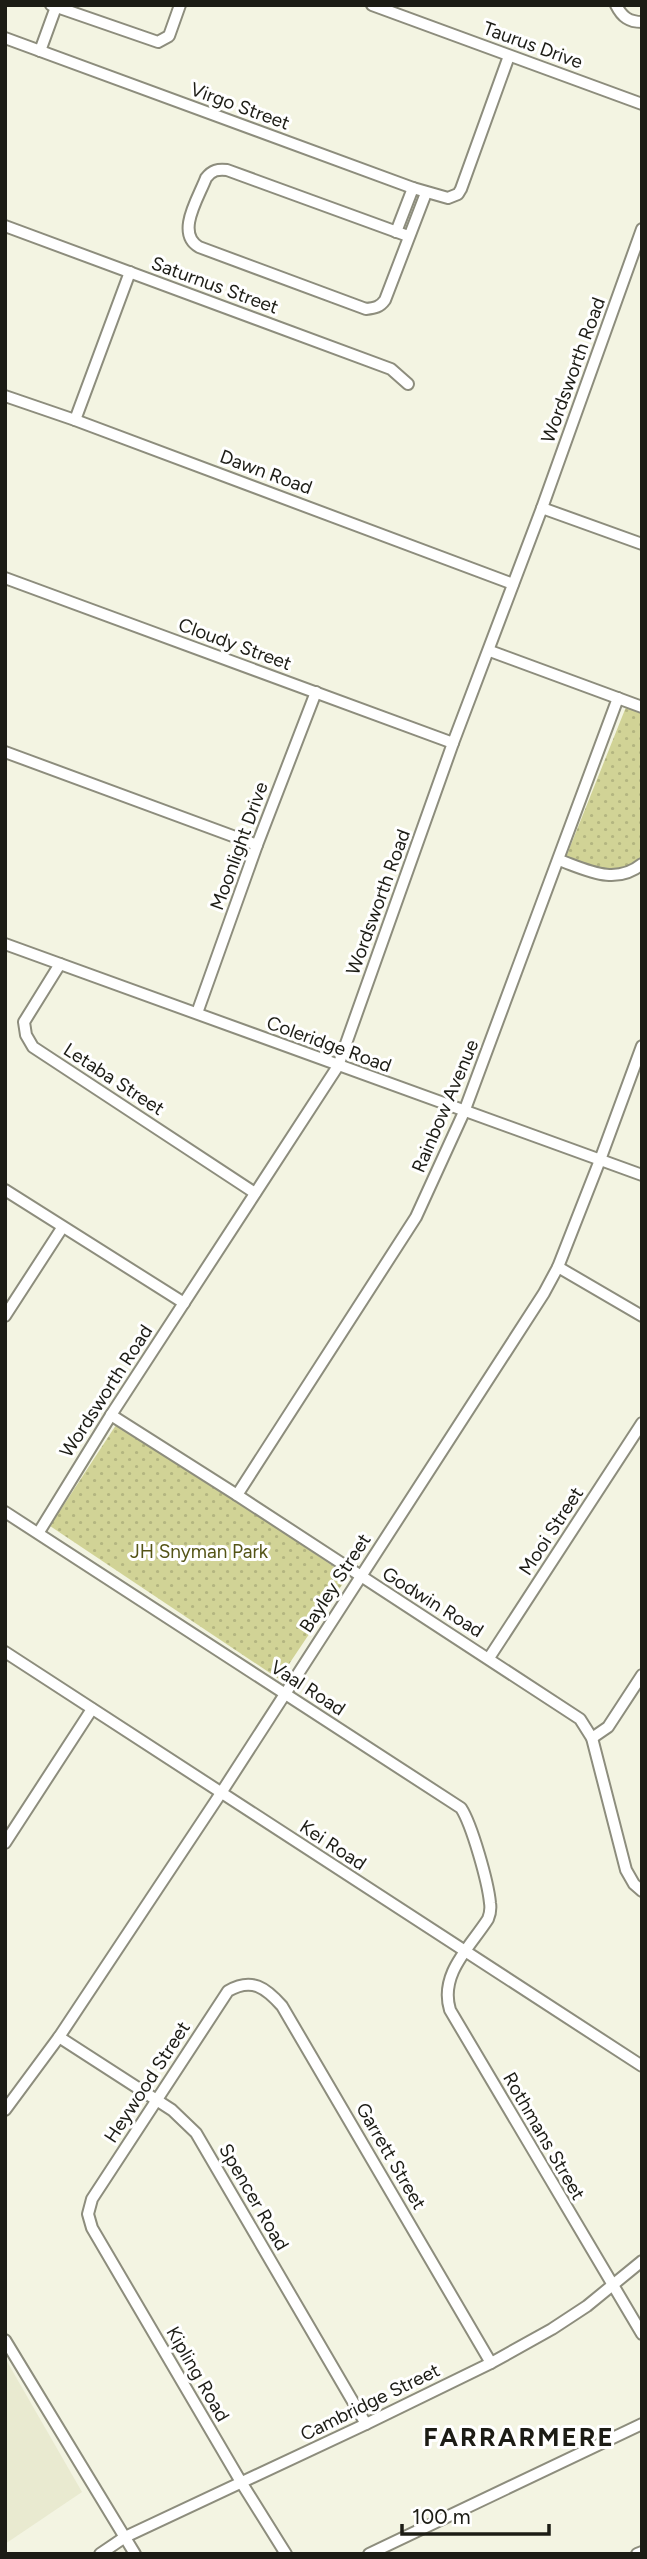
<svg xmlns="http://www.w3.org/2000/svg" width="647" height="2559" font-family="Figtree,sans-serif">
<style>
.built{fill:#e9ead0}
.park{fill:url(#park-dots)}
.lines{fill:none;stroke-linecap:round;stroke-linejoin:round}
.minor-casing{stroke:#8d8d7d;stroke-width:14}
.minor{stroke:#fff;stroke-width:10}
.labels{text-anchor:middle;dominant-baseline:central;stroke-width:6;stroke-linejoin:round;paint-order:stroke}
.street-label{font-size:19px;fill:#1c1c15;stroke:#fff}
.park-label{font-size:19px;fill:#545416;stroke:#fff}
.district-label{font-size:26px;font-weight:bold;letter-spacing:2px;fill:#1c1c15;stroke:#fff}
</style>
<defs>
<pattern id="park-dots" width="8" height="8" patternUnits="userSpaceOnUse" patternTransform="scale(1.75)"><rect width="8" height="8" fill="#d1d396"/><path d="M2 2h.1M6 6h.1" fill="none" stroke="#b3b580" stroke-width="1.8" stroke-linecap="round"/></pattern>
</defs>
<rect width="100%" height="100%" fill="#f3f4e2"/>
<!-- built -->
<polygon class="built" points="5,2358 82,2492 5,2544"/>
<!-- park -->
<g class="park">
<polygon points="626,707 642,713 642,857 630,868 595,868 566,857"/>
<polygon points="118,1422 348,1576 279,1679 50,1526"/>
</g>
<g class="lines">
<defs>
<g id="minor">
<polyline points="51,5 158,42 169,36 180,5"/>
<polyline points="372,5 642,104"/>
<path d="M616,5C622,17 629,22 642,22"/>
<polyline points="5,38 413,188 448,198 458,194 461,189 509,56"/>
<polyline points="40,51 56,7"/>
<polyline points="5,226 391,369 408,384"/>
<polyline points="396,232 413,188"/>
<path d="M408,236L227,170C218,169 212,170 206,178C199,197 175,233 199,247L366,309C375,308 380,307 385,300L426,193"/>
<polyline points="5,396 75,420 513,584"/>
<polyline points="75,420 130,272"/>
<polyline points="542,508 642,544"/>
<polyline points="5,578 453,743"/>
<polyline points="490,651 642,707"/>
<polyline points="5,752 257,845"/>
<path d="M559,860C587,870 615,886 642,864"/>
<polyline points="5,944 642,1175"/>
<polyline points="60,964 24,1022 26,1035 33,1047 255,1193"/>
<polyline points="197,1013 257,845 316,692"/>
<polyline points="5,1190 184,1303"/>
<polyline points="558,1267 642,1316"/>
<polyline points="5,1316 62,1228"/>
<polyline points="111,1415 237,1495 580,1719 592,1738 626,1870 634,1884 642,1891"/>
<polyline points="237,1495 416,1217 464,1112 618,698"/>
<path d="M5,1512L461,1808C472,1825 488,1882 490,1903C491,1909 490,1914 488,1919C470,1947 439,1974 450,2010L642,2334"/>
<polyline points="39,1532 111,1415 338,1066 453,743 542,508 642,229"/>
<polyline points="5,1652 642,2066"/>
<polyline points="489,1658 642,1423"/>
<polyline points="592,1738 608,1727 642,1675"/>
<polyline points="5,1843 92,1709"/>
<polyline points="59,2037 172,2110 196,2133 366,2424"/>
<polyline points="5,2110 59,2037 221,1793 544,1293 558,1267 600,1160 642,1046"/>
<polyline points="5,2340 135,2554"/>
<polyline points="100,2554 125,2537 366,2424 491,2363 552,2329 587,2306 642,2261"/>
<path d="M286,2554L241,2482L92,2228L88,2214L92,2199L228,1991C252,1977 266,1988 282,2006L491,2363"/>
<polyline points="369,2554 642,2424"/>
<polyline points="637,2554 642,2552"/>
</g>
</defs>
<!-- minor casing -->
<use href="#minor" class="minor-casing"/>
<!-- minor -->
<use href="#minor" class="minor"/>
</g>
<g class="labels">
<!-- street labels -->
<g class="street-label">
<text transform="translate(533 45) rotate(20)">Taurus Drive</text>
<text transform="translate(240 106) rotate(20)">Virgo Street</text>
<text transform="translate(215 285) rotate(20)">Saturnus Street</text>
<text transform="translate(573 370) rotate(-70)">Wordsworth Road</text>
<text transform="translate(266 472) rotate(20)">Dawn Road</text>
<text transform="translate(235 644) rotate(20)">Cloudy Street</text>
<text transform="translate(239 846) rotate(-70)">Moonlight Drive</text>
<text transform="translate(378 902) rotate(-70)">Wordsworth Road</text>
<text transform="translate(329 1044) rotate(20)">Coleridge Road</text>
<text transform="translate(114 1079) rotate(33)">Letaba Street</text>
<text transform="translate(445 1106) rotate(-67)">Rainbow Avenue</text>
<text transform="translate(106 1391) rotate(-57)">Wordsworth Road</text>
<text transform="translate(551 1531) rotate(-57)">Mooi Street</text>
<text transform="translate(335 1583) rotate(-57)">Bayley Street</text>
<text transform="translate(433 1602) rotate(32)">Godwin Road</text>
<text transform="translate(308 1688) rotate(33)">Vaal Road</text>
<text transform="translate(333 1845) rotate(33)">Kei Road</text>
<text transform="translate(147 2082) rotate(-57)">Heywood Street</text>
<text transform="translate(544 2136) rotate(60)">Rothmans Street</text>
<text transform="translate(391 2156) rotate(60)">Garrett Street</text>
<text transform="translate(254 2197) rotate(60)">Spencer Road</text>
<text transform="translate(198 2374) rotate(60)">Kipling Road</text>
<text transform="translate(370 2402) rotate(-26)">Cambridge Street</text>
</g>
<!-- park labels -->
<g class="park-label">
<text x="199" y="1551">JH Snyman Park</text>
</g>
<!-- district labels -->
<g class="district-label">
<text x="519" y="2437">FARRARMERE</text>
</g>
</g>
<!-- border -->
<rect width="647" height="2559" fill="none" stroke="#1c1c15" stroke-width="14"/>
<!-- scale -->
<path d="M402 2524v10h147v-10" fill="none" stroke="#1c1c15" stroke-width="3.5"/>
<text x="412" y="2524" font-size="21" fill="#1c1c15" stroke="#ffffff" stroke-width="5" paint-order="stroke">100 m</text>
</svg>
